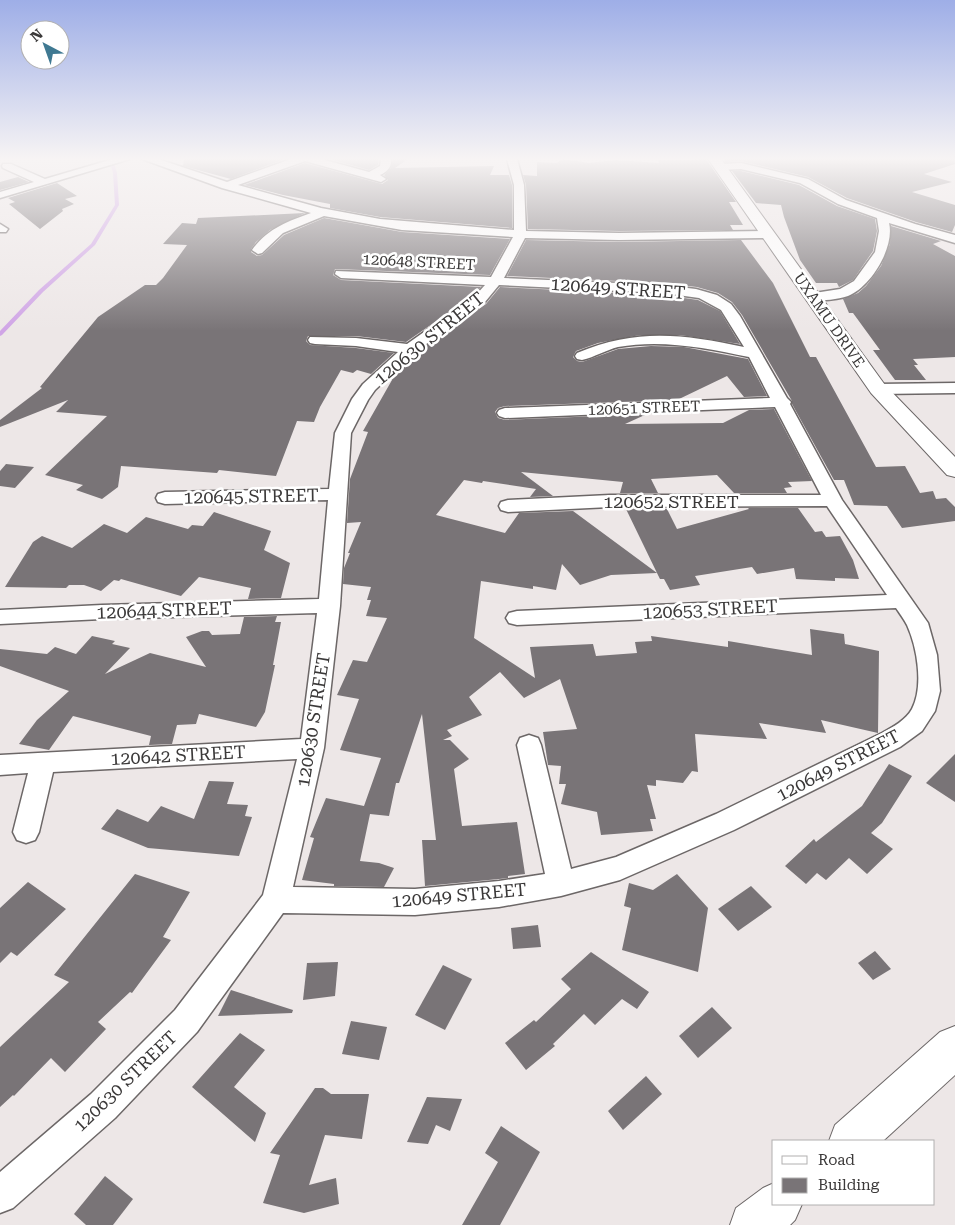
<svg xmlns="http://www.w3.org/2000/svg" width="955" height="1225" font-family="'Roboto Serif',serif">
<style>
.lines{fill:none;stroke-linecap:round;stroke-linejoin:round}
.stream{fill:#d0a5e6;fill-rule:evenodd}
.building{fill:#797477}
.street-casing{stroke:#6c6767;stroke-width:3}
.secondary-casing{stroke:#6c6767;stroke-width:2}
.street{fill:#fff;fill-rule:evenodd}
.secondary{fill:#fff;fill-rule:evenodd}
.labels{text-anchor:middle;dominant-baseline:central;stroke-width:5;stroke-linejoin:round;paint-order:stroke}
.far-street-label{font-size:15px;fill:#3b3939;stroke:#fff}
.street-label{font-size:18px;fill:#3b3939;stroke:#fff}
</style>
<rect width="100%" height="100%" fill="#ede7e7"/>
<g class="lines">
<!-- stream -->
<polygon class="stream" points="109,159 113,159 117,173 119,205 95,245 43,292 2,335 0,336 0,331 39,290 91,244 115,205 113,173"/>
</g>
<!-- building -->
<g class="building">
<polygon points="184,159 285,159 231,179 183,166"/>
<polygon points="329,159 379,159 378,165 369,170"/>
<polygon points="393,159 408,159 395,168 494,166 490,175 509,175 512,185 512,228 380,217 330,208 330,204 283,195 244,185 305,163 382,184 388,180 384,175 391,168"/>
<polygon points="562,159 589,163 615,160 659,163 658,160 706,159 736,202 729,202 743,225 730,225 733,230 619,231 528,229 526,185 523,175 537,176 537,162 557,163"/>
<polygon points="724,159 954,159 955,164 924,174 952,182 912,192 955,205 955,225 952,232 916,222 847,198 808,177 741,161 725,162"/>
<polygon points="732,171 741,171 799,185 837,206 875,219 877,231 873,251 853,280 839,287 837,283 816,283 800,260 784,217 781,205 756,203"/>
<polygon points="18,177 29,182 0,190 0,182"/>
<polygon points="57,183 77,196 65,199 74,204 62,209 63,211 40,229 9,204 15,202 8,198"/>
<polygon points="305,213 270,230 256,242 251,249 251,252 257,256 262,255 284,235 324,218 402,232 510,239 490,275 335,269 333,275 341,280 481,287 474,295 406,342 356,336 308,336 306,341 310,345 356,348 394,353 371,374 357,370 353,373 341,370 320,407 314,422 297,421 276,476 219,470 217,473 121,466 118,487 102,499 76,490 83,485 45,475 107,416 56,412 68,400 0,427 0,420 42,388 40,387 98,317 145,285 156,285 163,278 187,245 163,244 182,223 196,224 198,218"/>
<polygon points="891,226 941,241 933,244 955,256 955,357 913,359 918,365 914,365 926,380 895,380 873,350 880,350 853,313 849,313 843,299 858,293 866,286 881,266 890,244"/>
<polygon points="526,240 619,242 741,240 773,283 810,357 816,357 876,467 905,466 920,493 933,491 936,499 946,498 955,507 955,521 902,528 887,506 854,505 844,480 834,480 792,404 792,401 742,315 732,302 718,293 697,287 663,283 507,276"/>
<polygon points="500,287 663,295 698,300 720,311 740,344 680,335 640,335 598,343 576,351 573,357 577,361 582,362 618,349 651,346 684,347 748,359 767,396 744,397 727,376 677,400 505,406 498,408 495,412 498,418 505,420 647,414 625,424 723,423 749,410 774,409 812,481 788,482 792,487 784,488 787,493 734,493 717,475 651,479 658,493 620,493 623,482 521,472 553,496 530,497 536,489 483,481 482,483 464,480 436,515 505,533 519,513 573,511 657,573 626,509 667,509 677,529 749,509 748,508 798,508 815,532 822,531 826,537 840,536 853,560 859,579 835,578 835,581 796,579 794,568 757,574 752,567 695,576 700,585 670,590 664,579 660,579 657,573 611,575 580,585 562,564 556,590 533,586 533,589 481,581 474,638 535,678 530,647 593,644 596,656 637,653 635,642 652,641 651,636 728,647 728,641 812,655 810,629 844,634 845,644 879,651 878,733 821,720 826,733 759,723 767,739 695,734 698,772 692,771 683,783 656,780 656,786 647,785 656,819 650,819 653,831 601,835 597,812 561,804 566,784 559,784 561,766 548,765 543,732 577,729 560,679 524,698 500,672 469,697 482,715 447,730 452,736 443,740 450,740 469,759 454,769 462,826 517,822 525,874 508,876 508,878 499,879 425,886 422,840 436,840 422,714 399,783 396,783 389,816 370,814 360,861 379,863 394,868 384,887 334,886 334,884 302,880 314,838 310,837 326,798 364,806 381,758 340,750 359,699 337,695 353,660 367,662 387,618 366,616 371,600 367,600 371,587 343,584 344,568 350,553 348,553 361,522 347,523 350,479 368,432 363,431 392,380 389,379 416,353 486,304"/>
<polygon points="6,464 34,467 15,488 0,486 0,471"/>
<polygon points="214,512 271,531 264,550 290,563 281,598 248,599 251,588 199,577 181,596 121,579 119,581 114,580 101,591 84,585 69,585 66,588 5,587 33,542 42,536 72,548 104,524 127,533 146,517 188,529 192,525 203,526"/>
<polygon points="277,616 275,622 281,622 273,665 275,665 265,712 256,727 199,714 196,724 177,725 172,744 149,745 151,736 73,716 49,750 19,744 37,720 69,691 0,666 0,649 47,654 55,647 76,654 92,636 115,641 112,644 130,648 105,674 150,653 206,667 186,637 202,631 209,631 212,635 240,634 244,617"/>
<polygon points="955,754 955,802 926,783"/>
<polygon points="889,764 912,776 882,823 871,833 893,849 867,874 849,858 826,880 817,873 806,884 785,866 814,839 816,842 862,806"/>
<polygon points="209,781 234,782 227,804 248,805 245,816 252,817 239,856 148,848 101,829 117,809 148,822 161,806 194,819"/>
<polygon points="135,874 190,892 163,937 171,940 132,993 130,992 98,1022 106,1029 65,1072 51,1058 14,1096 13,1095 0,1107 0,1047 69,982 54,975"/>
<polygon points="677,874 708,908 698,972 622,950 631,908 624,906 629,883 653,890"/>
<polygon points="28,882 66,909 17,956 11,952 0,963 0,908"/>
<polygon points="751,886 772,907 738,931 718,909"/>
<polygon points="538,925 541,947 513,949 511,928"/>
<polygon points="875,951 891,969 873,980 858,963"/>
<polygon points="591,952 649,992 637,1009 622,999 595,1025 584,1014 553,1044 555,1046 526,1070 505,1043 534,1020 536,1022 571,989 561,979"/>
<polygon points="338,962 335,996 303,1000 307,963"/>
<polygon points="443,965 472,979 445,1030 415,1015"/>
<polygon points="231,990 293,1010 292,1013 218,1016"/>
<polygon points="712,1007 732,1028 698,1058 679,1036"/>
<polygon points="351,1021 387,1027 379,1060 342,1054"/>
<polygon points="240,1033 265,1050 234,1087 266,1113 255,1142 192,1087"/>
<polygon points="646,1076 662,1094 623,1130 608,1111"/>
<polygon points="315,1088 323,1088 331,1094 369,1094 362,1139 325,1135 309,1185 336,1178 339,1204 304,1213 263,1203 280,1155 270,1153"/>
<polygon points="427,1097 462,1099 450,1131 436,1125 428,1144 407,1142"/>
<polygon points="501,1126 540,1152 500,1225 462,1225 498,1162 485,1153"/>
<polygon points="105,1176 133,1199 113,1225 86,1225 74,1214"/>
</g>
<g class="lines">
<defs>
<g id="street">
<polygon points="113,159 130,159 0,198 0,192 34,182 3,168 2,166 3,164 11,164 45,179"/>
<path d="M142,159H158L227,182L291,159H321L369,172L380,166L381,159H391C392,167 387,172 380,175L386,179L381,182L305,161L238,185L321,208L380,219L514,230V185L507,159H517L524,185L526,231L619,233L772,231L774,234L772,237L768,238L619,240L525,238L504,278L663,285L696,289L717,295L731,304L740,316L787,398L791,402L790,404L842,500L928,623L937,655L940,691L935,711L922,731L900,747L734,830L620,880L561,896L499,907L415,915L283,913L197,1032L115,1118L13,1208L0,1213V1172L91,1094L175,1010L263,895L297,759L53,772L39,832L35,840L26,843L17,840L13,832L28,773L0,775V755L301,739L317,613L102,619L0,624V610L102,605L319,599L328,500L165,504L158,502L156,498L158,494L165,492L329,489L335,433L352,399L363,384L398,352L356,346L315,344L310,343L308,340L310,337L356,338L407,344L475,296L485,285L341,278L335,274L336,271L491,277L513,237L402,230L324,216L283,233L262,253L258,254L252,250C267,229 288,221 311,213L222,188ZM499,285L663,293L699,298L721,310L744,347C683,334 636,328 577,353L575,356L577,359L582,360C595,357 606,350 618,347C662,339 706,348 749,357L770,398L505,408L499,410L497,413L499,416L505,418L775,407L821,495H610L508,500L501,502L499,506L501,510L508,512L610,507L827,506L887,595L517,611L509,613L506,618L509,623L517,625L896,608C900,614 904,619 907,625C917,647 924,686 912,709C906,720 893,727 882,733L716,814L616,857L571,869L541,745L538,738L529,735L520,738L517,745L545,874L499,881L415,889L293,887L324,748L340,606L351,433L368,400L375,390L415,352L485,302Z"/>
<path d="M741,163L808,179L846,200L915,224L955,235V243L889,223C895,247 871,287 848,296C837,300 824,300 813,301L808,300L806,297L808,294L840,289L854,281L875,252L879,231L877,218L838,204L800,183L741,169L720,170L715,167L720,164Z"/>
<polygon points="0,224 8,229 6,232 0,232"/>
<polygon points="955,383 955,393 878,394 872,392 870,389 872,386 878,384"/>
</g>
<g id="secondary">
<polygon points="708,159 721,159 885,385 955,457 955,477 947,475 871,393"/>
<polygon points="955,1026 955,1075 883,1141 829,1141 835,1125 940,1032"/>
<polygon points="774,1183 774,1204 802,1204 795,1220 790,1225 730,1225 736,1208 763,1188"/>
</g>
</defs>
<!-- street casing -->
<use href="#street" class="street-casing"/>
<!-- secondary casing -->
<use href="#secondary" class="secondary-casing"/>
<!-- street -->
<use href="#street" class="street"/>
<!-- secondary -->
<use href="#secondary" class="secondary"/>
</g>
<!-- sky -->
<linearGradient id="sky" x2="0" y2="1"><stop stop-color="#9eaee7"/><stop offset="0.48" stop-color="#f7f4f4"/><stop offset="1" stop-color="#f7f4f4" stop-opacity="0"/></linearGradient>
<rect width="955" height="331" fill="url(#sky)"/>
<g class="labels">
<!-- far-street labels -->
<g class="far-street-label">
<text transform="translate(419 262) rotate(3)">120648 STREET</text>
<text transform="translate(829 320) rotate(55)">UXAMU DRIVE</text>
<text transform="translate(644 408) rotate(-2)">120651 STREET</text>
</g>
<!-- street labels -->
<g class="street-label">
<text transform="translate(618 288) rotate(4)">120649 STREET</text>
<text transform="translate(429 338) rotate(-39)">120630 STREET</text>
<text transform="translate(251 496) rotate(-1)">120645 STREET</text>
<text x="671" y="501">120652 STREET</text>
<text transform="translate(710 609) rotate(-3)">120653 STREET</text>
<text transform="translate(164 610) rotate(-2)">120644 STREET</text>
<text transform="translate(313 720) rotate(-81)">120630 STREET</text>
<text transform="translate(178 755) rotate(-3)">120642 STREET</text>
<text transform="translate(838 765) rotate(-27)">120649 STREET</text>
<text transform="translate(459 895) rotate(-5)">120649 STREET</text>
<text transform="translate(125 1081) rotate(-44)">120630 STREET</text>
</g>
</g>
<!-- legend -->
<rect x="772" y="1140" width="162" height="65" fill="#ffffff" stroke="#b1b0b0"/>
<rect x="782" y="1156" width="25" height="8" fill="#ffffff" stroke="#b1b0b0"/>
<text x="818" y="1165" font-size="15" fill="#3b3939">Road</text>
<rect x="782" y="1178" width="25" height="15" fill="#797477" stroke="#b1b0b0"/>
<text x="818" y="1190" font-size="15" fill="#3b3939">Building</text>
<!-- north arrow -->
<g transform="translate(45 45) rotate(319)"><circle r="24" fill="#ffffff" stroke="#b1b0b0"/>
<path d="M0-4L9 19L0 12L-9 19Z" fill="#3f7992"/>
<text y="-8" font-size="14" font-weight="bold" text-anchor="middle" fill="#3b3939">N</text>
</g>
</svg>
